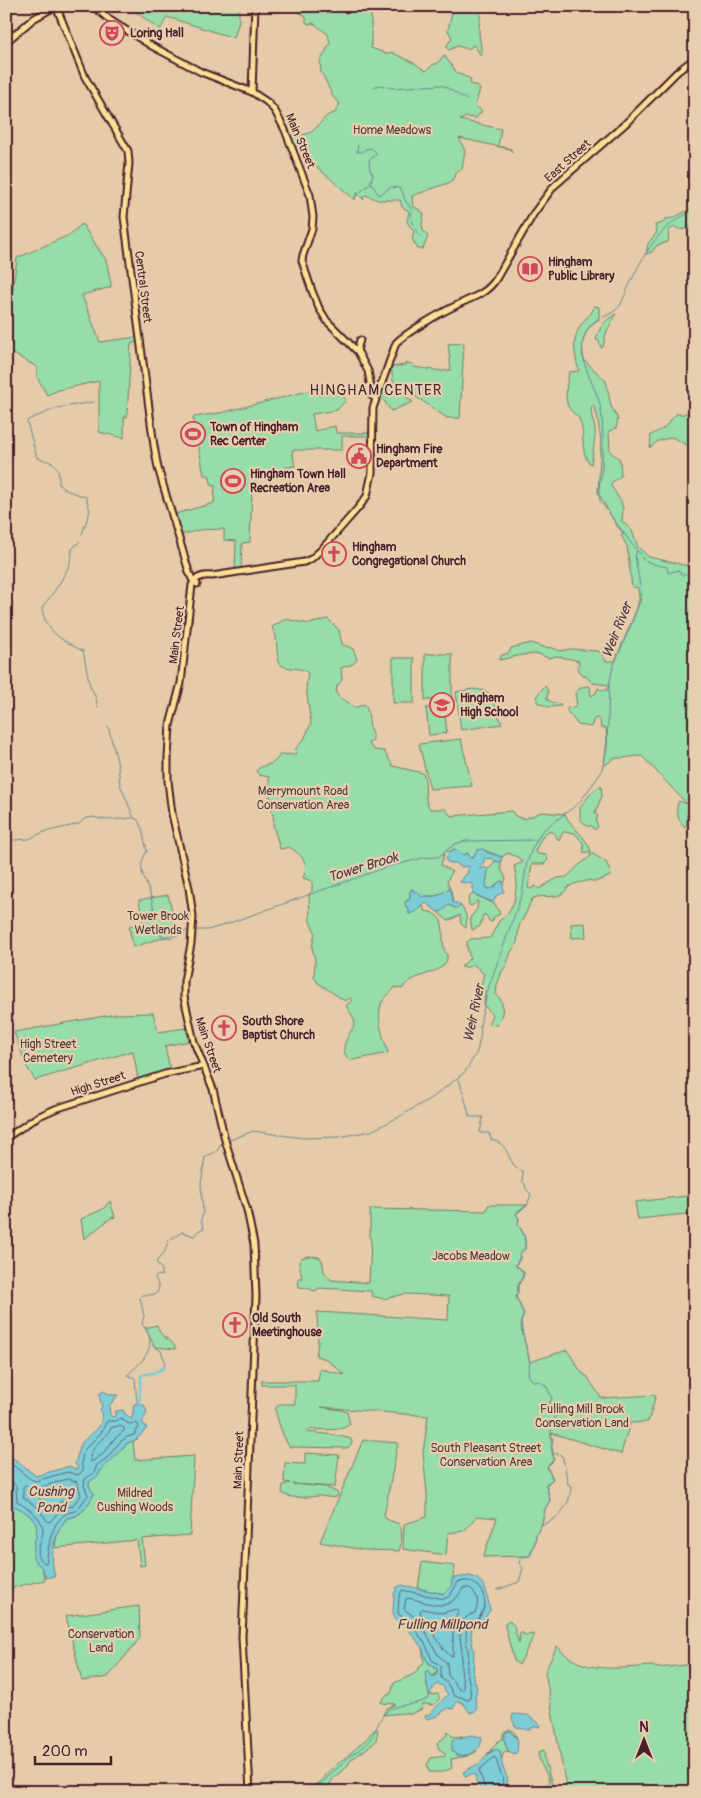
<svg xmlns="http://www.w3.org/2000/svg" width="701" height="1798" font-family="Pangolin,sans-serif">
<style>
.green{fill:#96ddaa;stroke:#707e6a}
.water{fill:#7dcdd7;stroke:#698792}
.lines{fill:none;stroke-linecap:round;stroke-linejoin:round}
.shore{stroke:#5e6570;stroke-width:1}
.stream{stroke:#698792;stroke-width:1}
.canal{stroke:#7dcdd7;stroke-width:2.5}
.major-casing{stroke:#4a1f2b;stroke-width:9}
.major{stroke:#fbdf96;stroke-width:5}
.labels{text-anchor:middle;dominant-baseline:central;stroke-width:4.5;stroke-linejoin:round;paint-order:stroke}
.poi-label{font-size:12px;font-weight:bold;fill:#4a1f2b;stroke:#e6ceae;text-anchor:start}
.park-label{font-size:12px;fill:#553c3e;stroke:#e6ceae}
.street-label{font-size:12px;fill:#4a1f2b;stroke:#e6ceae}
.water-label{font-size:14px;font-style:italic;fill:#523945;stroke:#e6ceae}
.quarter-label{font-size:15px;letter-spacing:1px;fill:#4a1f2b;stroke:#e6ceae}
</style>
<rect width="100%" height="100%" fill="#e6cba9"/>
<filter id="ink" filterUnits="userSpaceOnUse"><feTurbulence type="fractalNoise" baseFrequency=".02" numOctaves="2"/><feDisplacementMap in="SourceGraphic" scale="10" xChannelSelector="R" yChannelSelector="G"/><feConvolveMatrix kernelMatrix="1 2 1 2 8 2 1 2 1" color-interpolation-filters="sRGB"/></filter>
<g filter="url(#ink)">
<!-- green -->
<g class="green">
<polygon points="128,6 239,6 239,21 234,38 167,17 160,30"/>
<path d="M292,6H385L371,15V48L387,54L391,52L414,63L426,71L434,64H437L444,55L457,73L471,79L470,84L477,86L480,89L475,106L482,111L476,118L466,117L460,120L501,129L498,146L511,149L512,152L510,149L459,138L465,151L462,169L456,173L451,182L412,196L413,206L424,213L422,224L423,230L428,236L423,249H418L412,239L414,231L407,222L409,211L402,207L400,200H378L366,195L363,197L364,200L357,193L355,200L295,148L291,138C297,136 305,135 311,132C321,126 323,114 335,113L340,103C329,98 329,82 321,73L320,62L330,43L328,34L313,23L308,24L306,22V17Z"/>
<path d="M448,6H479C482,18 479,20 479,31C479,40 482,47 481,56L474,45L468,49L457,46L449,50L447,48V45L452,38L448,30L452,12Z"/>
<path d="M695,207V224C687,229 683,232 675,227C665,230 670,235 668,242L656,246L652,252L646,254L648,244L657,232L655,225L663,223L665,219L673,218Z"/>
<polygon points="82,224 106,260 111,284 111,287 82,295 100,342 137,337 137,342 131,344 127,417 124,417 124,438 99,432 99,381 59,390 47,395 37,377 37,367 8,351 10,340 10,336 6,331 6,302 11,302 17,258 69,235"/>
<path d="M594,306L599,307V318C584,328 580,344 584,360L606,381L611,406L618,419L616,428L609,431L610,452L620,459L621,476L611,483V486L621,501L623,509L622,521L632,531L638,547L649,557L688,566L695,572V799L688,804L691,814H687V823L685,827C678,821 674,809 679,801L687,804L642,756C632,756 624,759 614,758L604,766L607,741L606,728H601L600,720L597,718L594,719L591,727L578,725L567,711L568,707L572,708L577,705L575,693L581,687L590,686L591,696L596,693L598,688L601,690H607L609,685L592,683L587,677L581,674L578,668L579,661L557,656L548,658L539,654L522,655L499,660L502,655L509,653L511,648L531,643L542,647L553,648L560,651L570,649L598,651L601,653L606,661H615L641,599L639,598L638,588L632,587L627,546L621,535L624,534L617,526L598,493L601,441L597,415L594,406H592C590,415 593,420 595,429C596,432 592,461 591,464C581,458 584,438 582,428C581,426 580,419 578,417C574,413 568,410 567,403C565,395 567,381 569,372L579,371C574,353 571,337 583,322C588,315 593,314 594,306Z"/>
<path d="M616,314L606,333L603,347L601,348L599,341L596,340C598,330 606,318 616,314Z"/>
<polygon points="464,343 460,418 447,418 393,381 391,367 405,365 405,363 413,364 414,367 442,371 451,370 448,344"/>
<polygon points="386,382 413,402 391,411 380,395"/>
<polygon points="336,386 346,400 337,410 312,414 315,431 335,426 336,433 367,433 369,432 369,438 367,436 342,436 342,450 292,450 295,466 286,467 286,476 256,478 256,489 252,489 250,542 242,543 241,569 235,570 236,541 224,540 224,529 199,530 181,535 175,514 214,503 215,485 212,486 209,475 204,475 193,417 220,413 316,389 319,396"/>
<polygon points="690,411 695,412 695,423 690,447 672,437 658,441 650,448 651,435 664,428 676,414 684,414"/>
<path d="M286,619L309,624L328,619L339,630L342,644L353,649L357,659L353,664L341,668L342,680L337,686L336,693L341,699L348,702L352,707H358L363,704L366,706C370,716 368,727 373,737V740L368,743L374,750L384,751L393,766L423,773C428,784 422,798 430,809H445L451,816L512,811L515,816L524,819L542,812L565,814C571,828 586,836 591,851L584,853L583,843L575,833L563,832L559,841L554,833L548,831L542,837L535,851L538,854L546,855L548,860L544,864H532L528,888L531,889L536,886L539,889L557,878L567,877L579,865L591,856L590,854L591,853L606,862L611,873L610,876L595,882L589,880C583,883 576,882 570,886C566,888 566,892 562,894C552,899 540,894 532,899L526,913L519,926L517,943L511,952L506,966L502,971L497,985L496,994C505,1002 504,1015 497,1025L488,1024L492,1015L488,1009L484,1006L485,991L481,984L484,974L473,964L468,967H461L470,958L467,947V942L471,939L490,938L499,921L508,913L514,902L517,881L514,866L523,862L519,858L508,853L502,857L484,850L475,853L473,858H470L468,853L463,855L454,849L450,852L445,851L441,865L452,872L447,881L450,889L436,896H427L422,897L417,892H414L413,889L410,892V899L407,900L405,906L409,908V914L415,912L423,906L425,911C433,912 439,915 442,924C444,933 442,940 444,948C444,951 446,953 447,955C450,975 411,972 402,989L395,987C392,993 385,996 382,1002C375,1018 384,1038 388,1053L353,1060H350C336,1048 350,1036 355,1023L353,1017L346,1006L352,1000L350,998L345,1001L318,983L314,977L315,960L312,947L315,932L310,922L309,894L312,891V881L303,878C310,863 302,855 289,847L280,849L273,825L274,821L270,799L269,777L259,775L256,771C263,762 274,768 280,754L295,755L296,748L304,739L311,724L306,687L308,673C299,665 286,672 278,662L276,636L272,627Z"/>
<rect x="425" y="654" width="27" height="46"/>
<rect x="393" y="658" width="21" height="45"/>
<polygon points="545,686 548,691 547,699 553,703 561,704 561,706 548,707 537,702 538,694"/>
<polygon points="473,689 486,691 491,695 502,724 461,730 456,692"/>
<polygon points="444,706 447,733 429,735 426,708"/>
<polygon points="461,739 472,786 430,789 419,744"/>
<polygon points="601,786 602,796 595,813 598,816 596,821 598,827 595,830 592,826 587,826 580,819 580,807 593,791"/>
<polygon points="495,861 501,862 501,869 506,879 504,883 502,881 496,884 494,888 489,889 486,886 488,869 492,866"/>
<polygon points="473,894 495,904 500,914 494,917 492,922 489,921 486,915 483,915 480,926 472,930 470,918 477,909 478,901 477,901 472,906 469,905 468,898"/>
<polygon points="168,895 178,933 133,947 129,926 143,923 139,900"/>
<path d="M449,905L454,908L461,906C467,914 467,919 466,928L461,924L460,915L448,921L438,912L442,911Z"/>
<polygon points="585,923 586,937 572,938 571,924"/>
<polygon points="153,1013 158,1032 186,1028 189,1041 165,1046 170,1070 138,1079 133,1051 35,1080 27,1067 14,1032 116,1014"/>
<polygon points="695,1195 695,1213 638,1219 635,1202"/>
<polygon points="110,1201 115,1217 111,1218 84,1239 81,1219 103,1209"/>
<path d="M488,1205H527L516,1214L519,1219L518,1225C524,1233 526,1238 525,1249L520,1253V1259L516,1265L524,1272C524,1279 520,1280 518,1286C517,1291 519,1292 516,1297L524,1314L521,1322L522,1331L530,1362L567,1350L582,1373L587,1376L601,1398L656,1395L648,1422L630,1423L621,1454L551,1433L553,1441L551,1447L554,1459L547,1467L553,1479L546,1485L550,1500L545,1509L542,1523L536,1535L535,1542L530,1556L483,1557L497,1518L477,1516L464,1531L448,1533L446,1555L403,1549L404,1524L427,1517V1494L423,1453L428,1416L321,1407L342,1410L347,1412L350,1424C341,1433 319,1428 307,1430V1432L335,1435L351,1439L352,1443L348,1448L290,1447C284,1441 277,1418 275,1409L279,1404H295V1385H262V1381H318L320,1369L345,1375L326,1359L316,1356L318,1342L317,1312L448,1320L449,1296L405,1294L384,1299L372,1296L371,1291L319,1288L315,1291L307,1288L299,1287L298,1278H302L299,1263L301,1258L309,1256L319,1257L322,1260L324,1271L331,1280L369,1283L371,1240L370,1239V1209L486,1211Z"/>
<path d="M157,1325C162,1342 170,1335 176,1349L155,1347L145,1328Z"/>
<path d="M363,1440L398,1443L384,1516L386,1519L399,1524C403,1533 402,1541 399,1551L364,1550L320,1542Z"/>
<path d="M133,1441L135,1460L194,1456L190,1535L142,1539L145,1565L140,1566L137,1540L55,1548C56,1536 59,1527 67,1518C81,1518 88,1505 94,1494L89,1486V1482C101,1474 121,1444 133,1441Z"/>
<path d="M305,1453L339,1455L335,1487L293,1484L326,1487L338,1493L337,1497C331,1498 327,1497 321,1496C309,1496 292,1501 282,1493L283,1485L290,1483L284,1482L285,1463L305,1464Z"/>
<polygon points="6,1485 11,1487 12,1490 11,1503 26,1512 35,1522 38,1532 34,1543 36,1562 42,1568 45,1580 6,1589"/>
<polygon points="422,1562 455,1566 451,1587 446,1593 438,1593 418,1588"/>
<polygon points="139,1606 140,1638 108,1677 82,1681 66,1616"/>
<polygon points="509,1620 514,1626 519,1644 520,1632 526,1635 534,1634 534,1636 519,1665 514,1661 505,1626 505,1623"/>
<path d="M557,1646C580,1675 619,1668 651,1666L658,1668L695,1664V1792H567L545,1672Z"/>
<path d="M422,1648L429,1664L437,1669L435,1676L431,1675L430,1671C426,1679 425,1685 430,1695L438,1694L440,1698L434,1705L423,1704L422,1709L411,1714L403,1713L383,1715L386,1709L395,1704L381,1703L383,1698L391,1693L394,1683L414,1674L424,1662Z"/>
<path d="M376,1729L378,1730L376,1740L373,1744L352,1759L345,1769L334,1777L328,1787L323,1792H303C307,1786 314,1787 319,1782C323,1780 324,1775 327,1773C340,1762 353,1751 365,1740C370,1736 370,1732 376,1729Z"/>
<polygon points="510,1729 514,1732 517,1738 510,1731 505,1734 504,1740 508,1751 504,1752 501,1761 500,1751 492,1750 485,1757 497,1742 502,1739 504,1732"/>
<polygon points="448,1731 453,1737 463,1736 457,1740 453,1739 452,1750 456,1755 464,1756 477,1751 468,1756 451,1759 452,1768 443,1772 429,1772 427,1765 431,1758 445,1756 445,1753 439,1749 437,1743 445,1737"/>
<path d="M544,1750L545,1761L553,1787L548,1792H544L542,1785L544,1787L549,1782C547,1770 539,1766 538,1752Z"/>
</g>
<!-- water -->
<g class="water">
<path d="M456,849L463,855L468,853L469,857L470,858H473L477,850L483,849L486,852L502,857L501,862L495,861L491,858L484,859V862L480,867V869L484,867L488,869L486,886L488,889L494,888L500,881L504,883L503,886L504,892L497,895L493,902L473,894V884L460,882L467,873L469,866L461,867L456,863H450L446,861C446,854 451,851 456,849Z"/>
<path d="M412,888L414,892L417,891L422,897C428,895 430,897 436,896C442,895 444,889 451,890L453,903H458L461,906L456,908L449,905L442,911L438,912L426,903L415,912L409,914V908L405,906V902L410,899V892Z"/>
<path d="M104,1391L111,1395H118L109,1406L110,1415L112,1417L115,1416L116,1411L123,1410L127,1416L132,1419L134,1404H143C149,1411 146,1415 142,1422L147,1428L136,1440L129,1442L123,1447L110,1462L101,1469L98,1476L89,1482V1486L94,1494C88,1505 81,1517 67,1518C54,1533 49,1557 55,1576L46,1578L42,1568L33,1558C32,1538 46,1526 25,1512C20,1509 16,1506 11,1506L12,1490L11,1487L6,1485V1456L16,1460L36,1476L70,1466L77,1470L78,1468L75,1464C77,1459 77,1453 79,1448C85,1432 108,1432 100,1409L102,1407L99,1394Z"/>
<path d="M469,1576C487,1579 487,1596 490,1610L479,1628L474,1625L472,1627L471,1638L474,1652L473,1677L477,1688L475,1699L477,1705L476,1711L470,1713L464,1704L459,1701L456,1703L453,1709L448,1708L437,1716L426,1719L425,1716L432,1712L448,1694L445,1691L443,1686L437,1684L434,1687L429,1695L425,1672L429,1670L431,1675L434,1677L437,1674V1669L427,1661L422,1648L405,1624L396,1620C390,1610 395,1603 394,1593L396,1591V1588L402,1585L444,1594L450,1588L453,1578Z"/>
<polygon points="513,1714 527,1715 539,1723 540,1727 535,1726 528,1730 516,1727 512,1719"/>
<polygon points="510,1731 518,1740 517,1752 515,1754 508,1751 504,1739 506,1732"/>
<path d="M471,1735L482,1737C482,1751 469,1757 456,1755L452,1750V1740Z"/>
<path d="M496,1749L500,1751C501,1758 502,1763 503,1768C507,1777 509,1778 506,1789L494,1792H483L476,1782V1775L472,1774L465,1776L463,1772L480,1763L487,1755Z"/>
</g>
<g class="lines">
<!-- shore -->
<g class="shore">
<path d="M120,1426L124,1428V1431L114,1439L103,1454L93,1461H90C89,1447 104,1440 111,1428Z"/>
<path d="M6,1462C18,1466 24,1477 35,1481L68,1472L78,1475L83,1470L81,1463L84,1450L101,1433L107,1421H115L121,1418L128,1424L137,1423L139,1427L134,1435L127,1437L119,1443L107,1458L97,1465L94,1473L85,1479L84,1486L88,1495L77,1510L65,1514L57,1522L51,1535L46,1563H44L38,1556C38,1548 40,1544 42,1537C48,1519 28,1509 17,1501L16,1486L13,1483L6,1481"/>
<polygon points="68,1479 77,1482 81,1495 72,1506 61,1509 50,1522 47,1521 39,1509 23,1497 23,1487 25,1485 38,1488"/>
<path d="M67,1487L71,1489V1495C66,1501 57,1502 50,1509L48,1508L39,1498L40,1495Z"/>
<path d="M468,1581C479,1583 487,1597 484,1608C483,1612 480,1616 478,1620L470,1621C464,1629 466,1642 468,1651C469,1657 467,1662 467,1667C467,1680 472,1686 470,1698L467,1700L461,1697L454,1696L447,1683L441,1678V1666L432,1660L426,1645L409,1621L398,1614L399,1596L402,1590L444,1599L450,1596L458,1582Z"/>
<path d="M463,1588H470C479,1595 479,1603 475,1613C455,1619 460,1636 462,1652C462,1656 461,1660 461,1664C461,1673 462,1680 464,1688L462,1690L459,1689L448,1675L447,1663L438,1655L427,1634L413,1616L404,1609L406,1599L408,1598C432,1603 449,1615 463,1588Z"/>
<path d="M423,1609L442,1613L456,1609L459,1610L453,1624V1656H450C439,1645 430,1626 420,1613L421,1610Z"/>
<polyline points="486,1792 479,1770 494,1757 496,1759 503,1781 500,1792"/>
</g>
<!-- stream -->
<g class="stream">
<polyline points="461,6 462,11"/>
<polyline points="374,87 379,85 392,88 440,85 444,86 467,100"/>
<polyline points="371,183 379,195 391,187 399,188 402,191 405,200 412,210 411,218 419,236"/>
<polyline points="354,197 370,184 373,174 370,170 369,160 376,155 376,152 371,148 366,149 362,152 357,152 358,145"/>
<path d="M82,534L90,511L86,497L68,491L59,485C59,464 57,463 37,458L27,422L28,420L57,408L94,402"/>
<path d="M80,541L72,549C72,570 54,591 42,608C45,632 63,641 83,651L90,686L95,696L98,707"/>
<polyline points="637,551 641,554 643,560 657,565 667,567 668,573 678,570 682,575 689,574 695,583"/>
<path d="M108,726L118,765L120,784L134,818L138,820L142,829L147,851C137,868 143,874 149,891C152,899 153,907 155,915"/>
<polyline points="6,839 15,840 29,839 44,832 79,824 84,819 92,817 107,820 133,818"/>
<polyline points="157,922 160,935 171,938 188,930"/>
<polyline points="197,930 208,930 224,925 384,868 423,858 438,857 455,844 466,841 537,840"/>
<path d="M459,1079L470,1117H483L480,1133H489L491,1140C507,1143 506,1153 513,1164C515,1167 520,1169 523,1172L522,1181L525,1184L526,1189L531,1194L527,1206L519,1210L516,1214L519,1219L518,1225C524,1233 526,1238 525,1249L520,1253L519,1259L516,1264V1267L520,1268C527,1277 519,1279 518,1288C518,1291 518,1294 516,1297L524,1314L521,1322L522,1331L530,1362L528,1373L530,1378L534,1382L540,1381L547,1387L552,1398L548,1407L556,1414C555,1419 553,1423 551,1429C550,1431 553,1456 554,1460L547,1467L553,1479L546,1484L550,1500L545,1509L542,1523L536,1535L535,1542L530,1556L521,1557L519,1563L523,1568L519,1582L497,1590"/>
<path d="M230,1140L253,1131L302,1138L339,1137L371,1131L399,1117L436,1095L465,1072L477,1052L481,1033L480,1027L482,1015L489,986L522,894L527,862L533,847L542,831L579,803L601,773L607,748L609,685L613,667L635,615L641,592L635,556L637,551L600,501C597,489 601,479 602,467C603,447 604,425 600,405C595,384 577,361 584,338C590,317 607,320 620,306C633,277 646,244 671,224C678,218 687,214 695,210"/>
<polyline points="152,1345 161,1351 165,1361 164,1368"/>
<path d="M137,1403L135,1378L127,1375C144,1361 160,1344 142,1324L144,1316L140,1297L142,1295H151L157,1293L159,1288L155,1277L158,1275L162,1276V1270L156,1262L165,1251L168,1241L182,1232L194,1236L198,1231L204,1228L201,1220L203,1213L201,1184L205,1157L217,1151L221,1144"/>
<path d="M541,1525C559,1520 571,1504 571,1486L568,1484L563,1458L561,1455L553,1453"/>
<path d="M310,1792C325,1781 336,1769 350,1756C357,1751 365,1746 370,1739C377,1730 378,1720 386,1712C398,1702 415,1707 429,1698L430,1694"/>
</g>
<!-- canal -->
<polyline class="canal" points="139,1407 141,1375 153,1373 164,1368"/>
<defs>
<g id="major">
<polyline points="56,6 85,77 128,151 129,163 124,217 154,446 158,468 189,572 192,579 197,584"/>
<polyline points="93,6 110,20 150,45 201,72 252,92 267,102 275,111 285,130 310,195 313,217 312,229 303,255 302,261 312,291 319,308 327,321 358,352 368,371 371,388 376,397"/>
<polyline points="6,42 33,19 56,6"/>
<polyline points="252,92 255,6"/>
<polyline points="357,350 360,340"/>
<polyline points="368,386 369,392 373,397 376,397"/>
<polyline points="6,1138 37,1117 55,1109 165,1074 204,1066"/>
<path d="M250,1792L242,1637L256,1296L254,1244L247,1210L225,1140L213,1089L194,1042L184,997V981L191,944L193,916L189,888L172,814L168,781V757L170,725L181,683L192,585C196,576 204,575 212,576L304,562L311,559L321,550L359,507L367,496L372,473L373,408L396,343C404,334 442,312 455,306C470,298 486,295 496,279L534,213L554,186L625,124L677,72L695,58"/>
</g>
</defs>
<!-- major casing -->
<use href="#major" class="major-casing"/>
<!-- major -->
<use href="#major" class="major"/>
</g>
</g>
<!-- icons -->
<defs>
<symbol id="theatre-ring" viewBox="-11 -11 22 22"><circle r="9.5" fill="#e6ceae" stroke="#d1495b" stroke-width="1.5"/><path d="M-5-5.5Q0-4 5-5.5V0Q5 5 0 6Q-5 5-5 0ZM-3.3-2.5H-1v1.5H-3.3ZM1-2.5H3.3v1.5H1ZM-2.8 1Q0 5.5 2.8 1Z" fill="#d1495b"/></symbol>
<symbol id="library-ring" viewBox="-11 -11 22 22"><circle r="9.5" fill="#e6ceae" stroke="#d1495b" stroke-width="1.5"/><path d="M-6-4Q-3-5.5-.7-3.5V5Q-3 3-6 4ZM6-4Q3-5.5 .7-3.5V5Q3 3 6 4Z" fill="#d1495b"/></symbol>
<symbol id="stadium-ring" viewBox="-11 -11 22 22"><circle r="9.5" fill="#e6ceae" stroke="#d1495b" stroke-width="1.5"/><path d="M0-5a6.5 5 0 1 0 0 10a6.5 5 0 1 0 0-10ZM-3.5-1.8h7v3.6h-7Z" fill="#d1495b"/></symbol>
<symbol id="civic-ring" viewBox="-11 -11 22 22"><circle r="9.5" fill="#e6ceae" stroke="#d1495b" stroke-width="1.5"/><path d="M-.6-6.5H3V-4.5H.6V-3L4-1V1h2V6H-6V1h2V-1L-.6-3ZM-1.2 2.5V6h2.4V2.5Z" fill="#d1495b"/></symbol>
<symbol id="church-ring" viewBox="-11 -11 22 22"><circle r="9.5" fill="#e6ceae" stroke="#d1495b" stroke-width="1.5"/><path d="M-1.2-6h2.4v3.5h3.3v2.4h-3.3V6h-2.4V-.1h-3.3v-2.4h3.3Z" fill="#d1495b"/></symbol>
<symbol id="school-ring" viewBox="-11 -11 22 22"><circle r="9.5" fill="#e6ceae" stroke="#d1495b" stroke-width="1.5"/><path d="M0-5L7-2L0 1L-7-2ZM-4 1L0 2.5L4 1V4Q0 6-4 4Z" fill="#d1495b"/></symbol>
</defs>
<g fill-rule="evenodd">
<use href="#theatre-ring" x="98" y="19" width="28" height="28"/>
<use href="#library-ring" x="516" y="255" width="28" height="28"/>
<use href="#stadium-ring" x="179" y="420" width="28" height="28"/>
<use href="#civic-ring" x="345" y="442" width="28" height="28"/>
<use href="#stadium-ring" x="219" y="467" width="28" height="28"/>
<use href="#church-ring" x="320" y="540" width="28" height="28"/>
<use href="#school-ring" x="428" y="691" width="28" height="28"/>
<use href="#church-ring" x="210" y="1014" width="28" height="28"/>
<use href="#church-ring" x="221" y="1311" width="28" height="28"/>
</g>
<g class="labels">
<!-- poi labels -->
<g class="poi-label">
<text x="130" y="33">Loring Hall</text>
<text x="548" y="262">Hingham<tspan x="548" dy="14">Public Library</tspan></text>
<text x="210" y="427">Town of Hingham<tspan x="210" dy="14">Rec Center</tspan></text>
<text x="376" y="449">Hingham Fire<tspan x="376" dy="14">Department</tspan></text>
<text x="250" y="474">Hingham Town Hall<tspan x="250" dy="14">Recreation Area</tspan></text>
<text x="352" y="547">Hingham<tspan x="352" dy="14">Congregational Church</tspan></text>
<text x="460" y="698">Hingham<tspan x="460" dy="14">High School</tspan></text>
<text x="242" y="1021">South Shore<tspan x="242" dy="14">Baptist Church</tspan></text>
<text x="252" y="1318">Old South<tspan x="252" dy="14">Meetinghouse</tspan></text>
</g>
<!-- park labels -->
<g class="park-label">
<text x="392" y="130">Home Meadows</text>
<text x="303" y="791">Merrymount Road<tspan x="303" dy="14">Conservation Area</tspan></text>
<text x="158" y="916">Tower Brook<tspan x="158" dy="14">Wetlands</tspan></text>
<text x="48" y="1044">High Street<tspan x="48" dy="14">Cemetery</tspan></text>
<text x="471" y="1256">Jacobs Meadow</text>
<text x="582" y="1409">Fulling Mill Brook<tspan x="582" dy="14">Conservation Land</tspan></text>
<text x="486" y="1448">South Pleasant Street<tspan x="486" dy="14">Conservation Area</tspan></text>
<text x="135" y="1493">Mildred<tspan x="135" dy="14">Cushing Woods</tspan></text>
<text x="101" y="1634">Conservation<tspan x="101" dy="14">Land</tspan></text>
</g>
<!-- street labels -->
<g class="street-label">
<text transform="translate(300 141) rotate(67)">Main Street</text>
<text transform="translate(568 161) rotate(-42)">East Street</text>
<text transform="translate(143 287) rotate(83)">Central Street</text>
<text transform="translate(177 635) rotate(-83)">Main Street</text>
<text transform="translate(208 1045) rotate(71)">Main Street</text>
<text transform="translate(98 1084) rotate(-18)">High Street</text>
<text transform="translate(239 1460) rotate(-88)">Main Street</text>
</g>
<!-- water labels -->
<g class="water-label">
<text transform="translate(617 630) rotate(-68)">Weir River</text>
<text transform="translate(363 867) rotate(-17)">Tower Brook</text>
<text transform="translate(474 1013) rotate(-78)">Weir River</text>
<text x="51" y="1491">Cushing<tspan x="51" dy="16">Pond</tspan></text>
<text x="442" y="1624">Fulling Millpond</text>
</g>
<!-- quarter labels -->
<g class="quarter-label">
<text x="376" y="390">HINGHAM CENTER</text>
</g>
</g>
<!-- margin -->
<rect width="701" height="1798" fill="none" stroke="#e6ceae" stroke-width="25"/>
<rect x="12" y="12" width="676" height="1773" fill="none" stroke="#4a1f2b" stroke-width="2" filter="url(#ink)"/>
<!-- north arrow -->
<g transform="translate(644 1740)" stroke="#e6ceae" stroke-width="4" paint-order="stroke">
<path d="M0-4L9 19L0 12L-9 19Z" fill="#4a1f2b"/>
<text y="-8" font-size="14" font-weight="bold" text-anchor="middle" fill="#4a1f2b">N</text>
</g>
<!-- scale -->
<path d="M35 1756v8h76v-8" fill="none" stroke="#4a1f2b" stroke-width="2.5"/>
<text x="42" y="1756" font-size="15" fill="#4a1f2b" stroke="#e6ceae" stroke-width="4" paint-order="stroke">200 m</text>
</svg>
